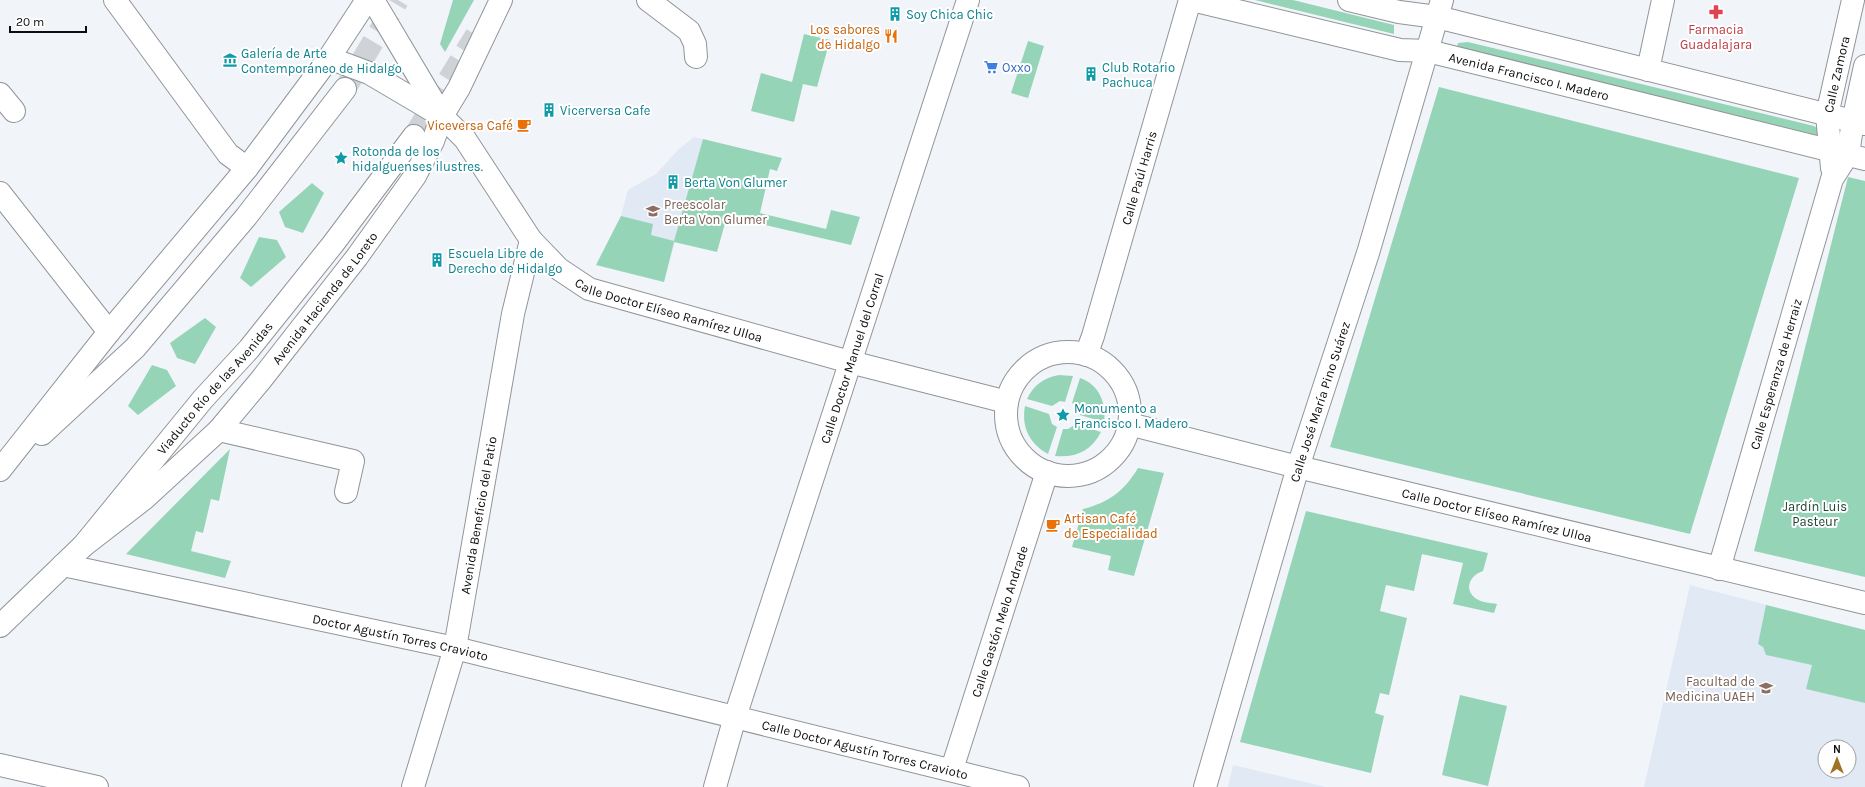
<svg xmlns="http://www.w3.org/2000/svg" width="1865" height="787" font-family="Karla,sans-serif">
<style>
.built{fill:#e1e9f5;fill-rule:evenodd}
.green{fill:#96d4b8}
.lines{fill:none;stroke-linecap:round;stroke-linejoin:round}
.secondary-tunnel{stroke:#cfd2d7;stroke-width:22;stroke-dasharray:22 11;stroke-linecap:butt}
.street-casing{stroke:#919599;stroke-width:24}
.secondary-casing{stroke:#919599;stroke-width:24}
.primary-casing{stroke:#919599;stroke-width:24}
.street{stroke:#fff;stroke-width:22}
.secondary{stroke:#fff;stroke-width:22}
.primary{stroke:#fff;stroke-width:22}
.labels{text-anchor:middle;dominant-baseline:central;stroke-width:4;stroke-linejoin:round;paint-order:stroke}
.culture-label{font-size:13px;fill:#0d838f;stroke:#fff;text-anchor:start}
.food-label{font-size:13px;fill:#c56008;stroke:#fff;text-anchor:end}
.health-label{font-size:13px;fill:#be3a42;stroke:#fff}
.shop-label{font-size:13px;fill:#366cbe;stroke:#fff;text-anchor:start}
.street-label{font-size:13px;fill:#0c0d0e;stroke:#fff}
.education-label{font-size:13px;fill:#785e54;stroke:#fff;text-anchor:start}
.park-label{font-size:13px;fill:#1a4534;stroke:#fff}
</style>
<rect width="100%" height="100%" fill="#f1f5fa"/>
<!-- built -->
<g class="built">
<polygon points="694,137 703,139 664,282 596,265 621,216 628,190 656,174 678,150"/>
<path d="M1690,585L1865,630V787H1644ZM1825,747H1849V771H1825Z"/>
<polygon points="1233,765 1326,787 1228,787"/>
</g>
<!-- green -->
<g class="green">
<polygon points="453,0 474,0 445,52 440,44"/>
<polygon points="1255,0 1293,0 1394,25 1394,34"/>
<polygon points="804,34 830,40 817,87 803,84 794,122 751,111 761,73 792,82"/>
<polygon points="1028,41 1044,46 1028,98 1011,93"/>
<polygon points="1468,42 1814,126 1820,130 1819,135 1812,136 1457,47 1458,43"/>
<polygon points="1439,87 1799,178 1690,534 1330,447"/>
<polygon points="703,139 782,158 777,171 770,169 760,213 826,229 831,210 860,217 851,245 727,216 717,252 674,242 664,282 596,265 621,216 653,224 651,235 674,241"/>
<polygon points="1848,177 1865,181 1865,577 1754,551"/>
<polygon points="312,183 324,193 303,233 285,227 279,212"/>
<polygon points="259,237 277,240 286,257 251,287 240,278"/>
<polygon points="205,318 216,327 195,364 177,358 170,343"/>
<polygon points="152,365 167,370 176,386 138,415 128,406"/>
<path d="M1059,375L1073,376L1065,402L1060,401L1052,406L1027,399C1034,385 1043,378 1059,375Z"/>
<path d="M1080,378C1099,384 1107,404 1104,422L1080,415L1077,406L1072,403Z"/>
<path d="M1025,406L1049,414L1052,424L1057,427L1048,454C1030,444 1021,427 1025,406Z"/>
<path d="M1076,424L1101,432C1091,451 1076,458 1055,456L1063,429H1068Z"/>
<polygon points="230,449 219,501 211,499 203,533 196,531 191,551 231,561 225,578 126,554"/>
<path d="M1138,468L1164,473L1134,576L1108,570L1111,556L1072,547L1083,509C1110,502 1124,491 1138,468Z"/>
<path d="M1306,511L1488,553L1483,571C1471,575 1463,588 1475,598C1480,602 1490,603 1497,604L1494,613L1453,604L1463,563L1422,554L1414,591L1386,585L1380,611L1407,618L1389,695L1380,693L1375,713L1384,716L1371,773L1240,742Z"/>
<polygon points="1766,605 1865,630 1865,703 1806,689 1812,665 1766,655 1763,647 1758,644"/>
<polygon points="1460,695 1507,706 1488,786 1442,775"/>
</g>
<g class="lines">
<!-- secondary-tunnel -->
<g class="secondary-tunnel">
<polyline points="345,89 398,0"/>
<polyline points="414,136 476,35"/>
</g>
<defs>
<g id="street">
<polyline points="115,0 228,154 247,168"/>
<path id="s1" d="M373,0L442,116L465,139L531,240L559,269L589,289L850,362L1007,402"/>
<polyline points="648,0 689,31 695,44 696,57"/>
<polyline points="1437,17 1442,0"/>
<polyline points="1648,70 1663,0"/>
<polyline points="0,94 14,111"/>
<path id="s2" d="M1832,168L1827,115L1853,0"/>
<polyline points="0,193 109,332"/>
<circle cx="1068" cy="414" r="62"/>
<path id="s3" d="M1086,355L1093,336L1190,0"/>
<path id="s4" d="M1129,424L1298,467L1865,603"/>
<polyline points="219,430 353,461 346,492"/>
<path id="s5" d="M63,565L455,648L1018,787"/>
<path id="s6" d="M1719,569L1832,179L1848,154L1853,121L1865,66"/>
<polyline points="0,765 97,787"/>
<path id="s7" d="M952,769L1047,472"/>
<path id="s8" d="M413,787L455,648L513,314L531,240"/>
<path id="s9" d="M715,787L735,717L968,0"/>
</g>
<g id="secondary">
<polyline points="329,58 369,73 442,116"/>
<polyline points="42,434 135,348 246,217 345,89"/>
<polyline points="0,470 109,332 247,168 329,58 367,0"/>
<path id="s10" d="M83,546L145,498L219,430L260,381L357,257L415,176L433,141L442,116L459,88L501,0"/>
<path id="s11" d="M0,626L83,546L203,399L249,349L333,244L414,136"/>
<path id="s12" d="M1205,787L1298,467L1368,253L1437,17"/>
</g>
<g id="primary">
<path id="s13" d="M1192,0L1400,50L1428,51L1865,159"/>
<polyline points="1349,0 1399,12 1437,17 1865,124"/>
</g>
</defs>
<!-- street casing -->
<use href="#street" class="street-casing"/>
<!-- secondary casing -->
<use href="#secondary" class="secondary-casing"/>
<!-- primary casing -->
<use href="#primary" class="primary-casing"/>
<!-- street -->
<use href="#street" class="street"/>
<!-- secondary -->
<use href="#secondary" class="secondary"/>
<!-- primary -->
<use href="#primary" class="primary"/>
</g>
<!-- icons -->
<defs>
<symbol id="pharmacy-bare" viewBox="-9 -9 18 18"><path d="M-2-6h4v4h4v4h-4v4h-4v-4h-4v-4h4Z" fill="#e0444e" stroke="#fff" stroke-width="2.5" paint-order="stroke"/></symbol>
<symbol id="building-bare" viewBox="-9 -9 18 18"><path d="M-4-6H4V6H1V3H-1V6H-4ZM-2.5-4.3h1.7v1.8h-1.7ZM.8-4.3h1.7v1.8H.8ZM-2.5-1h1.7V.8h-1.7ZM.8-1h1.7V.8H.8Z" fill="#0f9aa8" stroke="#fff" stroke-width="2.5" paint-order="stroke"/></symbol>
<symbol id="restaurant-bare" viewBox="-9 -9 18 18"><path d="M-5-6h1v4h1v-4h1v4h1v-4h1v5L-1.5 .5V6h-2V.5L-5-1ZM5-6V6H3V1.5H1.5Q1.5-4 5-6Z" fill="#e8710a" stroke="#fff" stroke-width="2.5" paint-order="stroke"/></symbol>
<symbol id="museum-bare" viewBox="-9 -9 18 18"><path d="M0-6L6-3V-2H-6V-3ZM-5-1h2V3h-2ZM-1-1h2V3h-2ZM3-1h2V3H3ZM-6 4H6V6H-6Z" fill="#0f9aa8" stroke="#fff" stroke-width="2.5" paint-order="stroke"/></symbol>
<symbol id="supermarket-bare" viewBox="-9 -9 18 18"><path d="M-6-5.5h2.5l.6 2H6L4.5 2H-2.5L-4.4-4H-6ZM-1.5 3.2a1.3 1.3 0 1 0 .1 0ZM3 3.2a1.3 1.3 0 1 0 .1 0Z" fill="#3f7fe0" stroke="#fff" stroke-width="2.5" paint-order="stroke"/></symbol>
<symbol id="cafe-bare" viewBox="-9 -9 18 18"><path d="M-5.5-4.5H6V0H3Q3 3.5 0 3.5H-2.5Q-5.5 3.5-5.5 0ZM3-3.2v2h1.7v-2ZM-6 4.5H4V6H-6Z" fill="#e8710a" stroke="#fff" stroke-width="2.5" paint-order="stroke"/></symbol>
<symbol id="sight-bare" viewBox="-9 -9 18 18"><path d="M0-6L1.8-2.2L6-1.7L2.9 1.2L3.7 5.4L0 3.3L-3.7 5.4L-2.9 1.2L-6-1.7L-1.8-2.2Z" fill="#0f9aa8" stroke="#fff" stroke-width="2.5" paint-order="stroke"/></symbol>
<symbol id="school-bare" viewBox="-9 -9 18 18"><path d="M0-5L7-2L0 1L-7-2ZM-4 1L0 2.5L4 1V4Q0 6-4 4Z" fill="#8d6e63" stroke="#fff" stroke-width="2.5" paint-order="stroke"/></symbol>
<symbol id="university-bare" viewBox="-9 -9 18 18"><path d="M0-5L7-2L0 1L-7-2ZM-4 1L0 2.5L4 1V4Q0 6-4 4Z" fill="#8d6e63" stroke="#fff" stroke-width="2.5" paint-order="stroke"/></symbol>
</defs>
<g fill-rule="evenodd">
<use href="#pharmacy-bare" x="1706" y="2" width="20" height="20"/>
<use href="#building-bare" x="885" y="4" width="20" height="20"/>
<use href="#restaurant-bare" x="881" y="26" width="20" height="20"/>
<use href="#museum-bare" x="220" y="50" width="20" height="20"/>
<use href="#supermarket-bare" x="981" y="57" width="20" height="20"/>
<use href="#building-bare" x="1081" y="64" width="20" height="20"/>
<use href="#building-bare" x="539" y="100" width="20" height="20"/>
<use href="#cafe-bare" x="514" y="115" width="20" height="20"/>
<use href="#sight-bare" x="331" y="148" width="20" height="20"/>
<use href="#building-bare" x="663" y="172" width="20" height="20"/>
<use href="#school-bare" x="643" y="201" width="20" height="20"/>
<use href="#building-bare" x="427" y="250" width="20" height="20"/>
<use href="#sight-bare" x="1053" y="405" width="20" height="20"/>
<use href="#cafe-bare" x="1043" y="515" width="20" height="20"/>
<use href="#university-bare" x="1756" y="678" width="20" height="20"/>
</g>
<g class="labels">
<!-- culture labels -->
<g class="culture-label">
<text x="906" y="14">Soy Chica Chic</text>
<text x="241" y="53">Galería de Arte<tspan x="241" dy="15">Contemporáneo de Hidalgo</tspan></text>
<text x="1102" y="67">Club Rotario<tspan x="1102" dy="15">Pachuca</tspan></text>
<text x="560" y="110">Vicerversa Cafe</text>
<text x="352" y="151">Rotonda de los<tspan x="352" dy="15">hidalguenses ilustres.</tspan></text>
<text x="684" y="182">Berta Von Glumer</text>
<text x="448" y="253">Escuela Libre de<tspan x="448" dy="15">Derecho de Hidalgo</tspan></text>
<text x="1074" y="408">Monumento a<tspan x="1074" dy="15">Francisco I. Madero</tspan></text>
</g>
<!-- food labels -->
<g class="food-label">
<text x="880" y="29">Los sabores<tspan x="880" dy="15">de Hidalgo</tspan></text>
<text x="513" y="125">Viceversa Café</text>
<text x="1064" y="518" text-anchor="start">Artisan Café<tspan x="1064" dy="15">de Especialidad</tspan></text>
</g>
<!-- health labels -->
<g class="health-label">
<text x="1716" y="29">Farmacia<tspan x="1716" dy="15">Guadalajara</tspan></text>
</g>
<!-- shop labels -->
<g class="shop-label">
<text x="1002" y="67">Oxxo</text>
</g>
<!-- street labels -->
<g class="street-label">
<text stroke="none"><textPath href="#s2" startOffset="95">Calle Zamora</textPath></text>
<text stroke="none"><textPath href="#s13" startOffset="346">Avenida Francisco I. Madero</textPath></text>
<text stroke="none"><textPath href="#s3" startOffset="185">Calle Paúl Harris</textPath></text>
<text stroke="none"><textPath href="#s10" startOffset="348">Avenida Hacienda de Loreto</textPath></text>
<text stroke="none"><textPath href="#s1" startOffset="447">Calle Doctor Elíseo Ramírez Ulloa</textPath></text>
<text stroke="none"><textPath href="#s9" startOffset="450">Calle Doctor Manuel del Corral</textPath></text>
<text stroke="none"><textPath href="#s6" startOffset="203">Calle Esperanza de Herraiz</textPath></text>
<text stroke="none"><textPath href="#s11" startOffset="321">Viaducto Río de las Avenidas</textPath></text>
<text stroke="none"><textPath href="#s12" startOffset="402">Calle José María Pino Suárez</textPath></text>
<text stroke="none"><textPath href="#s8" startOffset="280">Avenida Beneficio del Patio</textPath></text>
<text stroke="none"><textPath href="#s4" startOffset="379">Calle Doctor Elíseo Ramírez Ulloa</textPath></text>
<text stroke="none"><textPath href="#s7" startOffset="155">Calle Gastón Melo Andrade</textPath></text>
<text stroke="none"><textPath href="#s5" startOffset="345">Doctor Agustín Torres Cravioto</textPath></text>
<text stroke="none"><textPath href="#s5" startOffset="823">Calle Doctor Agustín Torres Cravioto</textPath></text>
</g>
<!-- education labels -->
<g class="education-label">
<text x="664" y="204">Preescolar<tspan x="664" dy="15">Berta Von Glumer</tspan></text>
<text x="1755" y="681" text-anchor="end">Facultad de<tspan x="1755" dy="15">Medicina UAEH</tspan></text>
</g>
<!-- park labels -->
<g class="park-label">
<text x="1815" y="506">Jardín Luis<tspan x="1815" dy="15">Pasteur</tspan></text>
</g>
</g>
<!-- north arrow -->
<g transform="translate(1837 759)"><circle r="19" fill="#ffffff" stroke="#9e9e9f"/>
<path d="M0-3L7 15L0 10L-7 15Z" fill="#a07224"/>
<text y="-6" font-size="11" font-weight="bold" text-anchor="middle" fill="#0c0d0e">N</text>
</g>
<!-- scale -->
<path d="M10 26v6h76v-6" fill="none" stroke="#0c0d0e" stroke-width="2"/>
<text x="16" y="26" font-size="12" fill="#0c0d0e" stroke="#ffffff" stroke-width="3" paint-order="stroke">20 m</text>
</svg>
